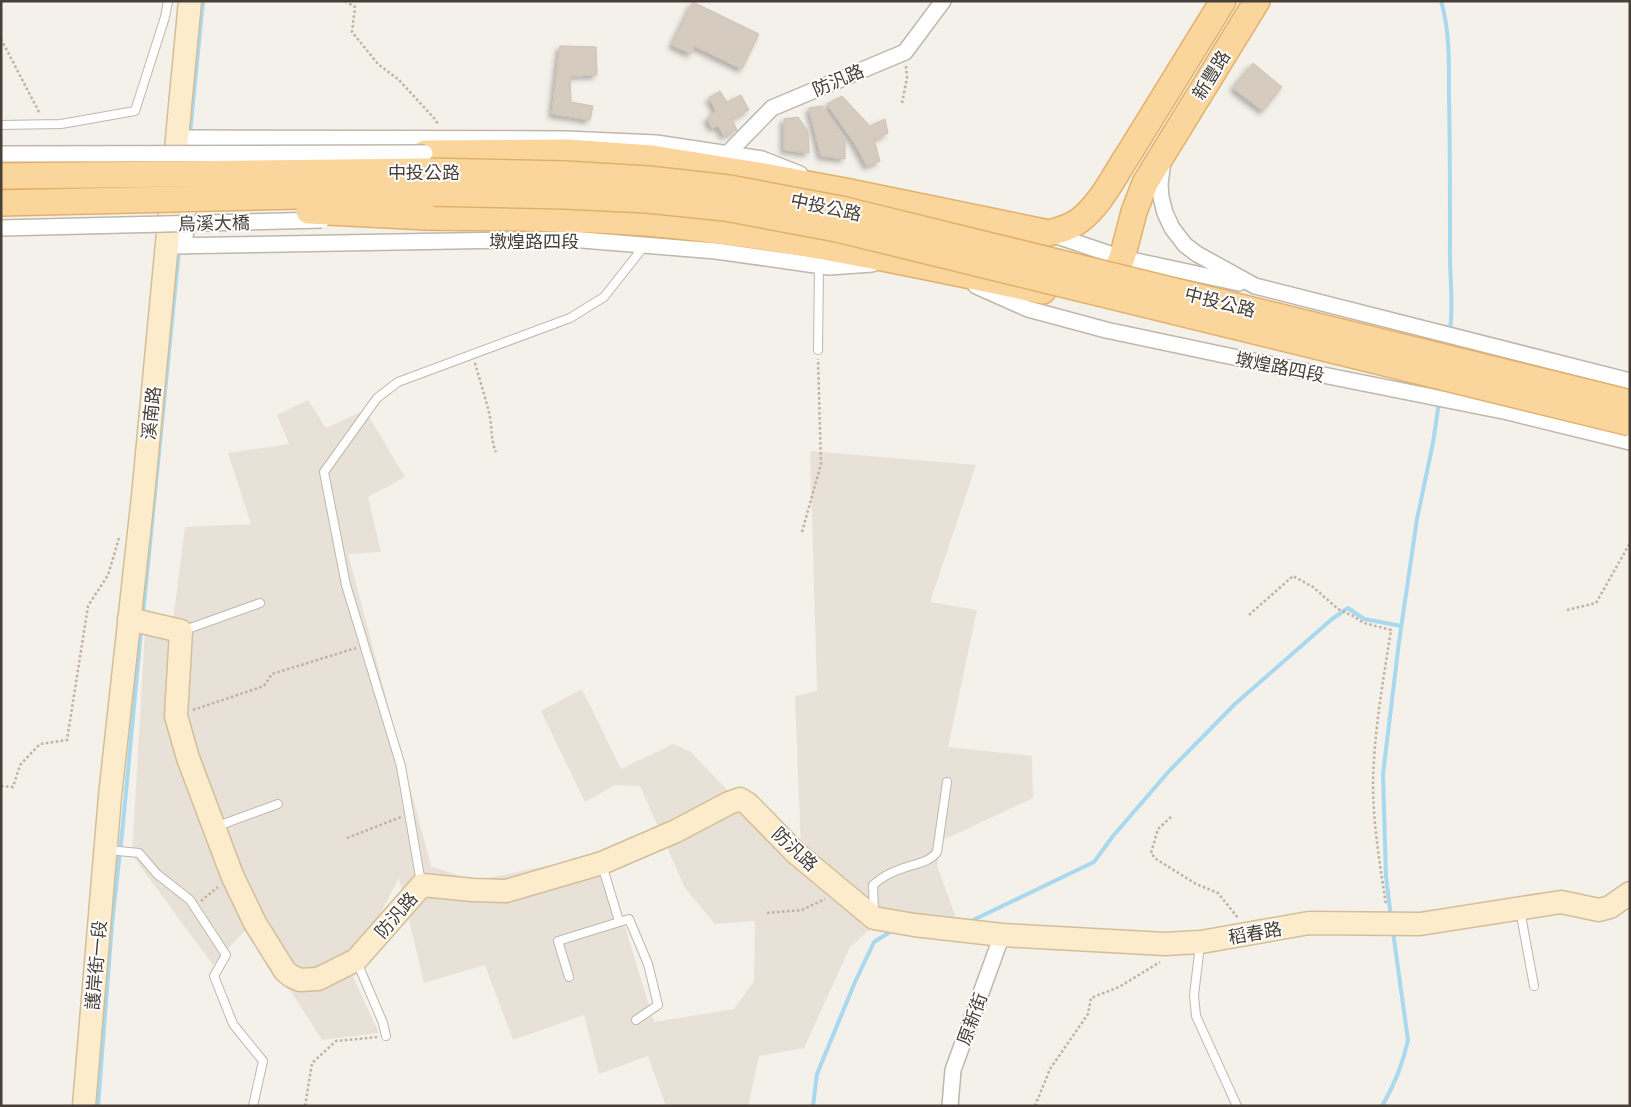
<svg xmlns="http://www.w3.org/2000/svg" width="1631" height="1107" font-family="'Titillium Web','Noto Sans TC',sans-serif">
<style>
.residential{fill:#e8e1d8}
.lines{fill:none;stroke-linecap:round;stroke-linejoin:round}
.stream{stroke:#a8d9ef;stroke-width:4}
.building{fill:#d6cbbf;stroke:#d0c2b3;filter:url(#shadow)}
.lane-casing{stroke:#c0b7ac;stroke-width:10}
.street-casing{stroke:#c0b7ac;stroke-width:18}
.secondary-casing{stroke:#d3be9a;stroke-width:25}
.primary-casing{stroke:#e1b16b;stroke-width:28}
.path{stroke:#c1b19e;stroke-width:2.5;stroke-dasharray:2.5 2.5;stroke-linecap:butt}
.lane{stroke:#fff;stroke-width:8}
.street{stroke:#fff;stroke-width:15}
.secondary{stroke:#fdeccb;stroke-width:22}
.primary{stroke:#fbd69c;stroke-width:25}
.street-bridge-casing{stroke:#c0b7ac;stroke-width:18;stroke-linecap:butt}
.primary-bridge-casing{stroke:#e1b16b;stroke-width:28;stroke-linecap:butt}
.street-bridge{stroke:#fff;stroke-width:15}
.primary-bridge{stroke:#fbd69c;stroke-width:25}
.labels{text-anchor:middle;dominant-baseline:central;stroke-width:4;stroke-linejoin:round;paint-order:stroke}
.street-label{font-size:18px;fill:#484038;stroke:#fff}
</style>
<defs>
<filter id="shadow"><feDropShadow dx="-3.5" dy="3.5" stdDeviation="2.5" flood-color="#0004"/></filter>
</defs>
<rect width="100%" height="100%" fill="#f4f0ea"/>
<!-- residential -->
<polygon class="residential" points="308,400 326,428 365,410 405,477 368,497 381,552 348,554 431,866 474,881 603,854 654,1022 734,1009 754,981 755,921 715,924 685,888 640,786 615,785 585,802 541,711 582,689 621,769 673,744 691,752 787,853 801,849 795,696 817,691 810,451 976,465 930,602 977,610 948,747 1032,756 1033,798 941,841 937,866 957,921 885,916 850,947 804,1048 759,1056 748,1106 666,1106 648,1056 599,1074 584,1015 513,1040 485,965 424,983 399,878 350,970 379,1033 322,1040 249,926 213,965 132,855 145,632 171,636 185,527 251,524 228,453 289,444 277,415"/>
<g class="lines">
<!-- stream -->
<g class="stream">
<path d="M1441,1C1450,31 1449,65 1449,95C1450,145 1450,194 1450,243C1449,272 1454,302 1450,331"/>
<polyline points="190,133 203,1"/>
<polyline points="143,614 179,250"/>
<polyline points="1391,918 1386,877 1383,774 1399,642 1417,519 1433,443 1439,402"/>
<polyline points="967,923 1094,862 1113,836 1170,770 1235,704 1332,619 1348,608 1364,619 1401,626"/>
<polyline points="98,1106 112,924 123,824 141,631"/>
<polyline points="813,1106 817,1074 855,982 874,942 893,930"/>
<path d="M1382,1106C1394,1086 1403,1063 1408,1040L1393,932"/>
</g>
</g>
<!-- building -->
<g class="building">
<polygon points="693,2 759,34 742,69 694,46 691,54 672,45"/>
<polygon points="560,46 596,47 597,75 570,76 571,102 593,106 590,120 552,114"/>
<polygon points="1253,63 1282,87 1263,111 1233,88"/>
<polygon points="720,91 727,102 741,95 749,110 732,119 737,130 724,136 718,126 712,128 707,119 716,111 709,98"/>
<polygon points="842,96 870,126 885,119 888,133 874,140 880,161 867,166 855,144 827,104"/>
<polygon points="822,106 845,140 845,159 821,156 809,108"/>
<polygon points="798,117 808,131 809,153 784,150 784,119"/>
</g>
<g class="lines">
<defs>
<g id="lane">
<polyline points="1,125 61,124 135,111 165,17 168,1"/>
<polyline points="818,350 819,266"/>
<polyline points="182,631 260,603"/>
<polyline points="215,827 278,804"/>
<polyline points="108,850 139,853 157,874 190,900 226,955 214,976 233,1024 263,1061 253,1106"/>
<polyline points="602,865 619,921"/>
<polyline points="421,883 401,766 346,585 324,472 377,398 398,382 570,318 604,297 645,245"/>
<polyline points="1520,910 1534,986"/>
<path d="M874,912L873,885C881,878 891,872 901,869C913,864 929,863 937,852L947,782"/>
<polyline points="1200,945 1194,995 1196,1016 1237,1106"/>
<polyline points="357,962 383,1023 386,1036"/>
<polyline points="569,977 558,941 629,919 648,964 658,1005 636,1020"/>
</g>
<g id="street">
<polyline points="177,138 566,139 656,143 762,159 800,174"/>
<polyline points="728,153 772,108 905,52 943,1"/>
<polyline points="1163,161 1160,184 1161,197 1165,213 1172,228 1185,245 1197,254 1255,286 1630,381"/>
<polyline points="1051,234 1122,258 1239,283"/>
<polyline points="168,246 570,239 716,251 829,267 872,264"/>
<polyline points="184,246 190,192"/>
<polyline points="976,286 1028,309 1106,330 1243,359 1508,412 1630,442"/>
<polyline points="950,1106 953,1070 1002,935"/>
</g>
<g id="secondary">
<polyline points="129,619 181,631 176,716 188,758 232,875 255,923 285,971 291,976 300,980 318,979 356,960 422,885 473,890 506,891 602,863 676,831 729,803 740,799 748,804 796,853 874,918 914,925 1002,935 1165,944 1201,942 1309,923 1420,924 1561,902 1599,910 1610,907 1630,893"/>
<polyline points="84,1106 110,796 143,496 190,1"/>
</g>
<g id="primary">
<path d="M425,153L567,152L652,158L758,175L845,191L1049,233C1060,230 1071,227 1080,220C1101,204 1114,176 1128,155C1160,104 1191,52 1223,1"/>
<path d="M427,217C500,218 573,217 646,223C780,234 912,264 1043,291"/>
<polyline points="1097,288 1108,280 1117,269 1122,258 1134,212 1145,183 1257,1"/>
</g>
</defs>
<!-- lane casing -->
<use href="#lane" class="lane-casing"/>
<!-- street casing -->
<use href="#street" class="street-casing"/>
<!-- secondary casing -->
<use href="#secondary" class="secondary-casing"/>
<!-- primary casing -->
<use href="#primary" class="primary-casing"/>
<!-- path -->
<g class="path">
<polyline points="345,1 355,7 352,32 378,64 398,79 434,118 438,124"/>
<polyline points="1,39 40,114"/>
<polyline points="902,103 907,78 906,66"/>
<path d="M475,363C480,381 486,399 490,417C492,430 491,441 496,452"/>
<polyline points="802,532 821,464 818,359"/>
<polyline points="1567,610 1596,603 1630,543"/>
<path d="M1249,615L1293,576L1313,587L1338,609L1353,616L1364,623L1391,630C1383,681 1374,732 1373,783C1373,824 1380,865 1386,905"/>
<polyline points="193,710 264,686 272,674 356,648"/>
<polyline points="1,786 13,787 20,765 40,744 67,740 88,606 108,575 119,538"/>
<polyline points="1171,817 1158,829 1151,853 1156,859 1196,884 1218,893 1238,918"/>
<polyline points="347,838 401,817"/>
<polyline points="201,901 218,887"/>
<polyline points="767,913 802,910 825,899"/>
<polyline points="305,1106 312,1063 336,1041 377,1037"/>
<polyline points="1035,1106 1050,1069 1088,1014 1091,998 1119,987 1160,962"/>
</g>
<!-- lane -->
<use href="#lane" class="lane"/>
<!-- street -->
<use href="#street" class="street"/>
<!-- secondary -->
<use href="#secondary" class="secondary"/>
<!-- primary -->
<use href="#primary" class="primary"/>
<defs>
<g id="street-bridge">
<polyline points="1,154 425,153"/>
<polyline points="1,228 322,220"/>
</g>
<g id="primary-bridge">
<polyline points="1,176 426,171 565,174 648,179 729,188 841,209 1630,403"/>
<polyline points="1,203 426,193 565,196 647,200 725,208 837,229 1630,423"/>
<polyline points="309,211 427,217"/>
</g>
</defs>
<!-- street-bridge casing -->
<use href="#street-bridge" class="street-bridge-casing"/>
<!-- primary-bridge casing -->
<use href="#primary-bridge" class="primary-bridge-casing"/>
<!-- street-bridge -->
<use href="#street-bridge" class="street-bridge"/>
<!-- primary-bridge -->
<use href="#primary-bridge" class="primary-bridge"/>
</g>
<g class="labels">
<!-- street labels -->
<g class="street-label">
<text transform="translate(1211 75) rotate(-58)">新豐路</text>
<text transform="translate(838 80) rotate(-23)">防汎路</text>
<text x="424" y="172">中投公路</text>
<text transform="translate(826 207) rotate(12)">中投公路</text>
<text transform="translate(214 223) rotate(-1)">烏溪大橋</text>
<text x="534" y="241">墩煌路四段</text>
<text transform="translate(1220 302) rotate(14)">中投公路</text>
<text transform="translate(1280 367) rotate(11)">墩煌路四段</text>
<text transform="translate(151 413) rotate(-84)">溪南路</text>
<text transform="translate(795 849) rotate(43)">防汎路</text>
<text transform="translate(396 915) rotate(-49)">防汎路</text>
<text transform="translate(1255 933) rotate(-10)">稻春路</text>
<text transform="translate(96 965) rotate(-85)">護岸街一段</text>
<text transform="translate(972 1019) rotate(-70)">原新街</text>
</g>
</g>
<!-- border -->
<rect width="1631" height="1107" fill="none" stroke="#484038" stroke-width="5"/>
</svg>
